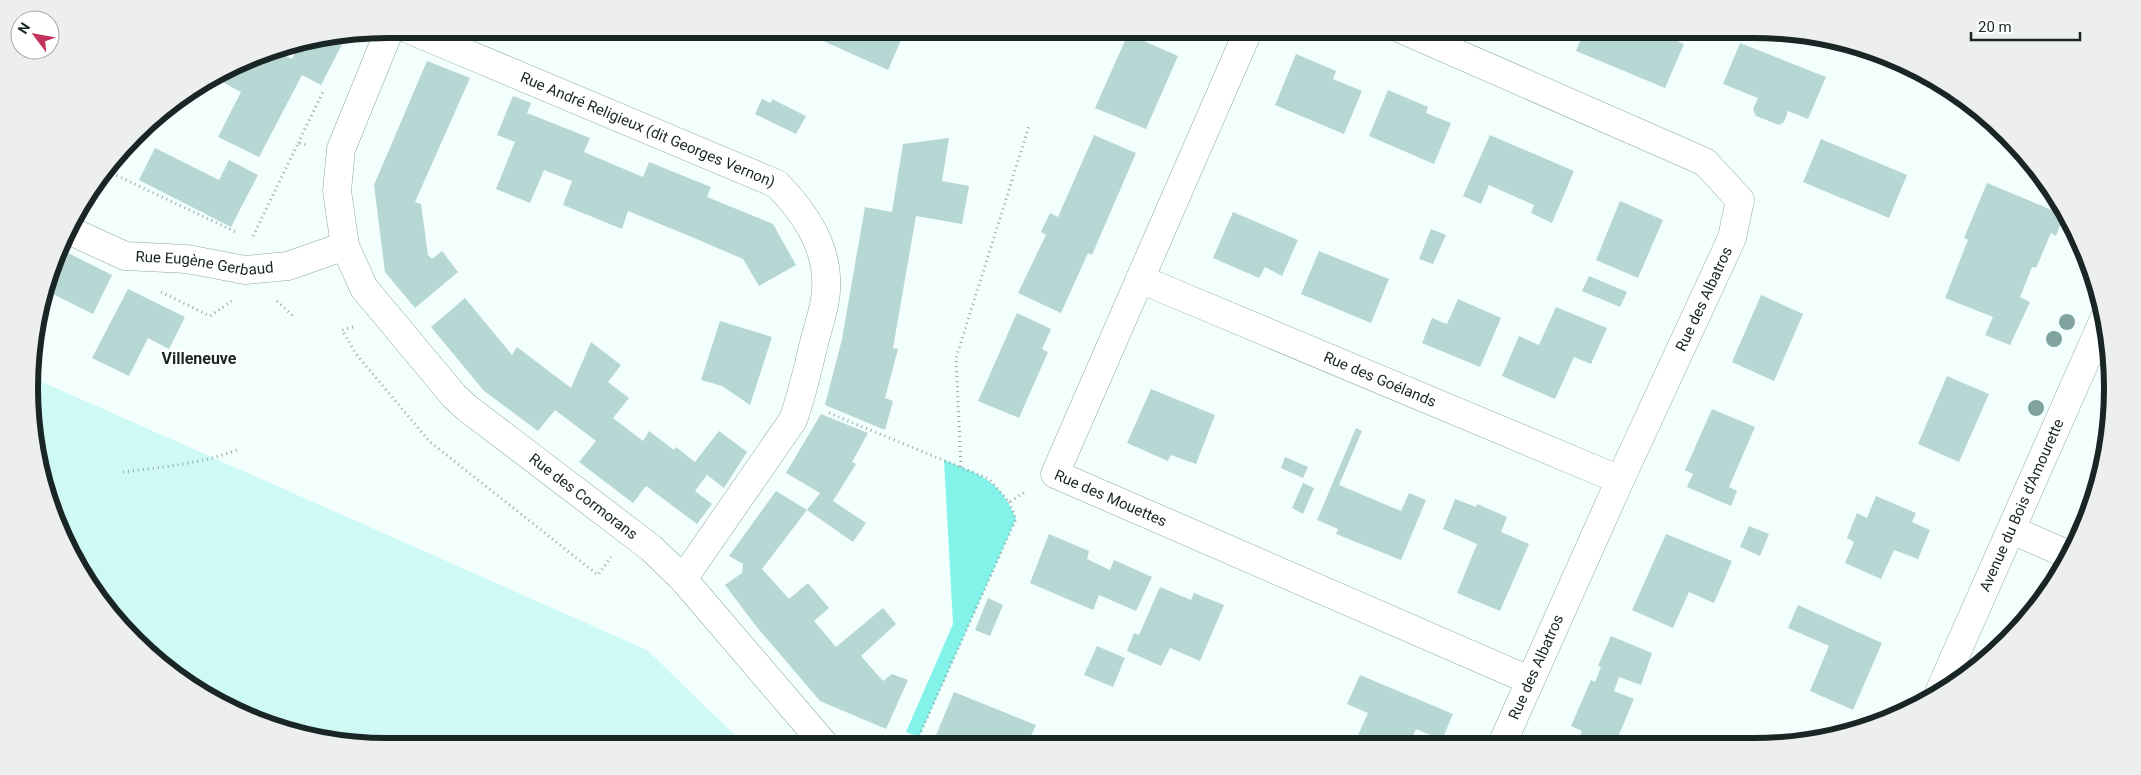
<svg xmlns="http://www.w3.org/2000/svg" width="2141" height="775" font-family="Roboto,sans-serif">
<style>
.built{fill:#cef9f5}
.green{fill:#83f3ea}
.building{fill:#b7d7d4}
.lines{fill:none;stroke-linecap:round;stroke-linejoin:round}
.minor-casing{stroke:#89a8a5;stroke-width:29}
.path{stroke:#99a6a5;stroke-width:3;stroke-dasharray:1 4;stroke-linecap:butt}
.minor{stroke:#fff;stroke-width:28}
.tree{fill:#80a3a0}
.labels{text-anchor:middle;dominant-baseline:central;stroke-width:4.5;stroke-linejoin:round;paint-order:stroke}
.street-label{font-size:15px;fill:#192625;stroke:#fff}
.neighbourhood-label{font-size:16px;font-weight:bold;fill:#192625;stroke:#fff}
.rim{fill:none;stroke:#192625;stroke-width:6}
</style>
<rect width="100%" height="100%" fill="#f2fffd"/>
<!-- built -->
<polygon class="built" points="31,377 647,650 745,745 387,746 295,734 188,686 134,641 89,587 41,480 30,411"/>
<!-- green -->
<path class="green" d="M944,460C980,475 1000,479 1016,519L919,737L906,732L953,624Z"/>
<!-- building -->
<g class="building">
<polygon points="825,29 887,29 899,35 901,40 888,70 821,40"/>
<polygon points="1522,29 1557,29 1552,41"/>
<polygon points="1585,29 1648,29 1684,44 1665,88 1576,51"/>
<polygon points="348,33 321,85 302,75 259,157 218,137 241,92 215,78 250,56 273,49 292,59 301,41 318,36"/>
<polygon points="1128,34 1178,56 1146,129 1095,108"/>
<polygon points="1740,43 1826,77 1808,119 1788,111 1784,122 1779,125 1756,116 1753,109 1758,98 1723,84"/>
<polygon points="1296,54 1336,71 1333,79 1362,91 1344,134 1275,105"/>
<polygon points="427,61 470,78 415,202 421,204 428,255 432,259 442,251 458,272 415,308 385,272 374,185"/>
<polygon points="1388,90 1428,107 1426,113 1451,123 1434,164 1369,136"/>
<polygon points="513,96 531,103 527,113 590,138 584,152 643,177 649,162 711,187 707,197 773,224 796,265 759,286 743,259 692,237 628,211 622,229 563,205 572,181 544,170 530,203 496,189 515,142 497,135"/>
<polygon points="762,99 771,103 772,99 806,116 796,134 755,114"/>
<polygon points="1094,135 1136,153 1092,255 1088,253 1061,313 1018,293 1046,235 1041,232 1050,213 1058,217"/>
<polygon points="1490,135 1574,171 1552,223 1531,213 1534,205 1489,185 1481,204 1463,196"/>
<polygon points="949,138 942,181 969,186 962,224 916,216 893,348 898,349 885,398 893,401 885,430 825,405 842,339 865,207 892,212 903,144"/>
<polygon points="1821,139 1907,175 1889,218 1803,182"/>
<polygon points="155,148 219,180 229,160 258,175 231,227 139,180"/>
<polygon points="1987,183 2064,215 2056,236 2051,233 2036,268 2032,267 2020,297 2030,302 2010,345 1985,335 1993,317 1945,298 1968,240 1964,238"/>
<polygon points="1620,201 1663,220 1638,278 1596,260"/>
<polygon points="1233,212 1298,240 1282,276 1265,267 1259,278 1213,258"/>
<polygon points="1431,229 1446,235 1433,264 1419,259"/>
<polygon points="60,249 112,275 93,314 47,291"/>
<polygon points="1319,251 1389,279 1371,323 1301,294"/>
<polygon points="1589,276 1627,292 1620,307 1582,291"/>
<polygon points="128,289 185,317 169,349 148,338 129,376 92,358"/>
<polygon points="1761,295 1803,314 1774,381 1732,362"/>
<polygon points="465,298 512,355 517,347 571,388 591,342 621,365 608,382 629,398 613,418 643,441 649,431 674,450 676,447 695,462 719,431 747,452 724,488 707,475 695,491 712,504 697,524 646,486 633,503 579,462 596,441 555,410 538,431 484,391 431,327"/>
<polygon points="1458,299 1501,318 1480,367 1422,343 1432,318 1447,324"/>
<polygon points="1556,307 1607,328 1591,364 1574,357 1555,399 1502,376 1519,336 1539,345"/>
<polygon points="1017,313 1051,329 1042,349 1048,352 1019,418 978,401"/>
<polygon points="720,321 772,337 750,405 722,386 701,380"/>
<polygon points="1947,376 1989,394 1959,462 1918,444"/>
<polygon points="1151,389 1215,415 1196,464 1171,455 1168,461 1127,443"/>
<polygon points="1712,409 1755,427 1729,487 1737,491 1731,506 1687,487 1693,474 1685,470"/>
<polygon points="821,414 868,433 852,462 856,464 833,501 866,523 853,542 807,510 820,493 786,473"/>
<polygon points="1356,428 1362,431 1339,485 1401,511 1409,493 1426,500 1401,560 1336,534 1338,529 1317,520"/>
<polygon points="1285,457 1308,467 1303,478 1281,468"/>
<polygon points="1303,483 1314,488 1303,514 1292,508"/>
<polygon points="776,491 807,510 762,569 789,599 808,583 829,608 814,621 836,647 883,608 896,624 861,656 883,681 892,674 908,680 886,729 820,701 756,626 725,585 742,573 743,564 729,556"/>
<polygon points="1876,496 1916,513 1912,522 1930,530 1918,559 1894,550 1881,579 1845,563 1854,542 1847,538 1857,513 1867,518"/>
<polygon points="1455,499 1476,507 1477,504 1507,517 1501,532 1529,544 1500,611 1457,593 1477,544 1443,529"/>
<polygon points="1749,526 1769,534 1760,556 1740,547"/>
<polygon points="1049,534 1089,551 1087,559 1110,570 1114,560 1152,577 1136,611 1099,595 1093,610 1030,583"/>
<polygon points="1666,534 1732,561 1714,603 1689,592 1673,628 1632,610"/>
<polygon points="1160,587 1191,600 1194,593 1224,605 1200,661 1170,648 1161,666 1127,651 1134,633 1139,635"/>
<polygon points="988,598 1003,605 990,636 975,630"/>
<polygon points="1798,605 1882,643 1853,710 1810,691 1829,646 1788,628"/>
<polygon points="1611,636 1652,653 1641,685 1619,677 1614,691 1634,699 1615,744 1577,744 1582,731 1571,726 1591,680 1595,682 1601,667 1598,666"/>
<polygon points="1097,646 1125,658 1113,687 1084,675"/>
<polygon points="1360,675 1453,714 1442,740 1416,729 1410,744 1354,744 1368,713 1347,704"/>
<polygon points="954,692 1036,725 1027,745 946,745 934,740"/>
<polygon points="1766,738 1777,743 1764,743"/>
</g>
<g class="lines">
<defs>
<g id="minor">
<path id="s1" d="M390,29L341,149L337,191L345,246L364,288L454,396L467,408L651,548L683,579L825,745"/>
<path id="s2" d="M408,29L777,184C806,214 829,248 826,291C825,308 818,327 814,343C808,369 802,395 793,420L683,579"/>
<path id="s3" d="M1249,29L1055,474L1529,680"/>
<polyline points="1401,29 1705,162 1740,200 1732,238 1620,480 1502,744"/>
<path id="s4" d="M66,229L125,256L187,259L245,270L288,266L345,246"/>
<path id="s5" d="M1140,279L1620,480"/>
<polyline points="2012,530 2069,555"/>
<path id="s6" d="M1940,690L2104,319"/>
</g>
</defs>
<!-- minor casing -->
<use href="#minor" class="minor-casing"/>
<!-- path -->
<g class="path">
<polyline points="298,143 323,92"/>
<polyline points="103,169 238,233"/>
<polyline points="253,236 298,143 308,145"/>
<polyline points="161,292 210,316 233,300"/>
<polyline points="277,301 293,316"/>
<polyline points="353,327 342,330 356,354 430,442 598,575 611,557"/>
<polyline points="829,413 989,479 1009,502 1027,491"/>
<polyline points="961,467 956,358 1029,126"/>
<path d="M123,472C161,467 201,464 237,450"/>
<polyline points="915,745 1016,519 1009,502"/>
</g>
<!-- minor -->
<use href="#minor" class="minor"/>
</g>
<!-- trees -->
<g class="tree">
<circle cx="2067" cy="322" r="8"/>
<circle cx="2054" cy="339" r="8"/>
<circle cx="2036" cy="408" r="8"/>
</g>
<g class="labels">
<!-- street labels -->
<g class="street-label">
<text stroke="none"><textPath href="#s2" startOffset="260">Rue André Religieux (dit Georges Vernon)</textPath></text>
<text stroke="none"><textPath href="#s4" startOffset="145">Rue Eugène Gerbaud</textPath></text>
<text transform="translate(1704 299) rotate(-65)">Rue des Albatros</text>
<text stroke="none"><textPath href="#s5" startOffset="260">Rue des Goélands</textPath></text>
<text stroke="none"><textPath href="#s1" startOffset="578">Rue des Cormorans</textPath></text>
<text stroke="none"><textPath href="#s3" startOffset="546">Rue des Mouettes</textPath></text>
<text stroke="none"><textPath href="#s6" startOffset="202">Avenue du Bois d'Amourette</textPath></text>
<text transform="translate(1536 667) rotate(-66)">Rue des Albatros</text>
</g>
<!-- neighbourhood labels -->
<g class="neighbourhood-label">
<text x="199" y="358">Villeneuve</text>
</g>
</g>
<!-- crop -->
<path d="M0 0H2141V775H0ZM388 38H1754A350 350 0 0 1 2104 388V388A350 350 0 0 1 1754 738H388A350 350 0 0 1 38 388V388A350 350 0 0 1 388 38Z" fill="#edeeee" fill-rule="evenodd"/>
<path class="rim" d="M388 38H1754A350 350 0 0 1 2104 388V388A350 350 0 0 1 1754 738H388A350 350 0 0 1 38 388V388A350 350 0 0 1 388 38Z"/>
<!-- north arrow -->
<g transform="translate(35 35) rotate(302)"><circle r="24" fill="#ffffff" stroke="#a3a8a8"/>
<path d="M0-4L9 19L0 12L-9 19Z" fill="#c1335c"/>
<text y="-8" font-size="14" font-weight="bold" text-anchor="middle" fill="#192625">N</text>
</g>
<!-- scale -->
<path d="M1971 32v8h109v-8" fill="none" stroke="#192625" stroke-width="2.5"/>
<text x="1978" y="32" font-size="15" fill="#192625" stroke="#ffffff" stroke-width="4" paint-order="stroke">20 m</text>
</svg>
